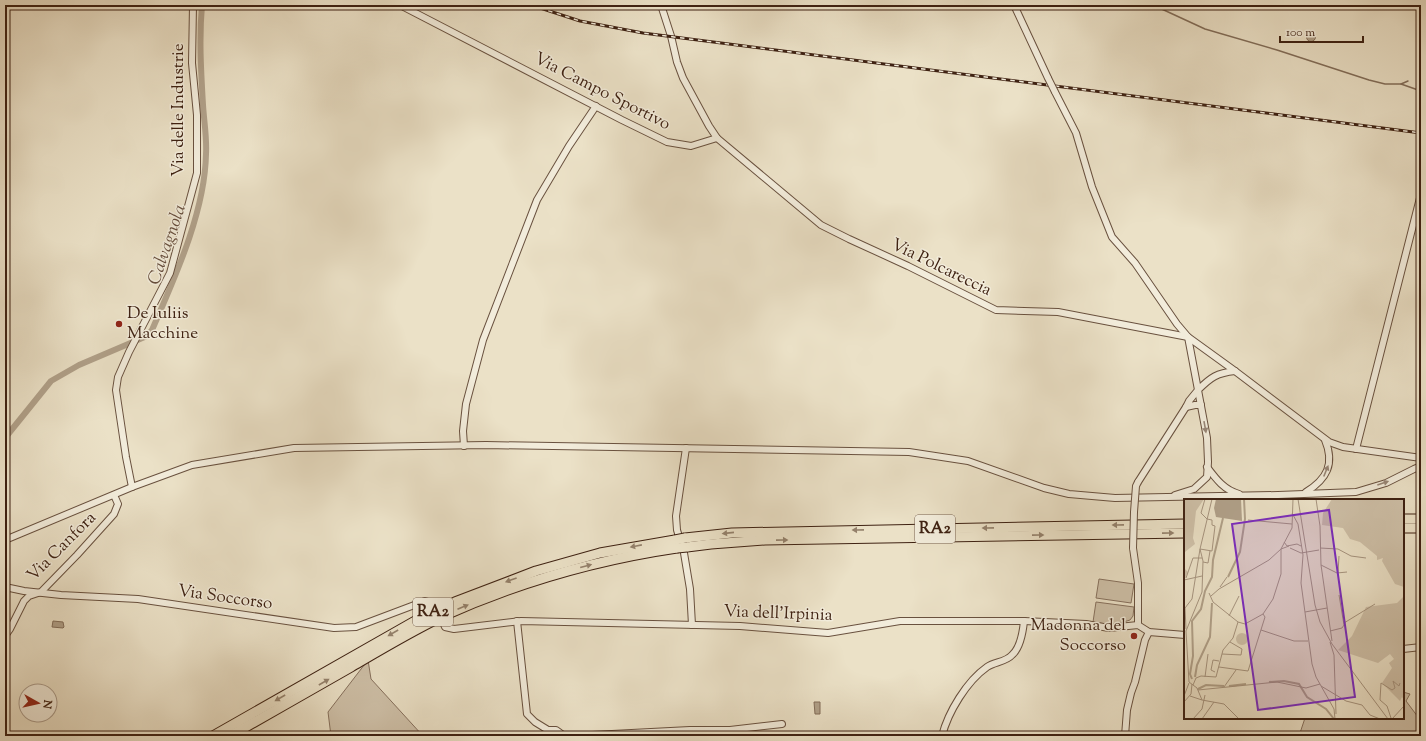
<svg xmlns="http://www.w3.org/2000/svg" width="1426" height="741" font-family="'Sorts Mill Goudy',serif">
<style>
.green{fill:#cec0a8;stroke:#86705d}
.water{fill:#b0a089;stroke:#826d59}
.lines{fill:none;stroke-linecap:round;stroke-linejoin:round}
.stream{stroke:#826d59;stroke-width:1.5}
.canal{stroke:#b0a089;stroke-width:6}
.minor-casing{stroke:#69513f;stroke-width:8}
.highway-casing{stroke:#3e2112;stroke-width:11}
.minor{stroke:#f2ecdb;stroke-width:6}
.highway{stroke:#ebe1c7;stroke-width:9}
.rail-casing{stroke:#3e2112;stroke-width:3}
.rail{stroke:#f2ecdb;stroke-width:1.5;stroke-dasharray:4.5;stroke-linecap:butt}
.minor-bridge-casing{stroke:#69513f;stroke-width:8;stroke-linecap:butt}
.highway-bridge-casing{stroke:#3e2112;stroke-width:11;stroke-linecap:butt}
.minor-bridge{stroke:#f2ecdb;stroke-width:6}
.highway-bridge{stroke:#ebe1c7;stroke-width:9}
.oneway{fill:#988676}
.oneway2{fill:#94816c}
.poi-dot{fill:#8f2418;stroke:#f2ecdb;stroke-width:1.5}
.labels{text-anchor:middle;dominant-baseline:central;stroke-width:3;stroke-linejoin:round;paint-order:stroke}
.shield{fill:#f2ecdb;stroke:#745e4e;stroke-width:1}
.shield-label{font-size:16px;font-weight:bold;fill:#3e2112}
.street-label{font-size:17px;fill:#3e2112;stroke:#f2ecdb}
.poi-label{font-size:17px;fill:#3e2112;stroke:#f2ecdb;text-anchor:start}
.water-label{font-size:18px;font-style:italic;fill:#664d3c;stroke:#f2ecdb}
.inset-river{fill:none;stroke:#b0a089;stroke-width:2}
.inset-road{fill:none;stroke:#a6947f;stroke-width:1}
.view{fill:#7b2cbf;fill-opacity:0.15;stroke:#7b2cbf;stroke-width:2}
.inset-edge{fill:none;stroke:#3e2112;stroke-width:2}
</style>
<rect width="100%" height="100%" fill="#ebe1c7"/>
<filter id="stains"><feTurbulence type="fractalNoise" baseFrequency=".005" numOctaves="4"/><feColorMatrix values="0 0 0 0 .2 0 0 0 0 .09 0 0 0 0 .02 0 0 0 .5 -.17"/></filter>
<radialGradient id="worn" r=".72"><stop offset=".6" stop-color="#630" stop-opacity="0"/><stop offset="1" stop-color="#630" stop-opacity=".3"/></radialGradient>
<!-- green -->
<g class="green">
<polygon points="1099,579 1134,584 1131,603 1096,598"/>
<polygon points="1096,602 1134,607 1133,616 1130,620 1117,624 1113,625 1093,622"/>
<polygon points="368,660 371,679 423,736 331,736 328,712"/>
<polygon points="1403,692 1410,694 1406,701 1418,717 1421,719 1421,736 1299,736 1305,718 1403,718"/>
</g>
<!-- water -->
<g class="water">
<circle cx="1311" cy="37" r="4.5"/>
<polygon points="53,621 63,622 64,627 63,628 52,627"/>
<polygon points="814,702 820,702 820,714 815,714"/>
</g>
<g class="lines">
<!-- stream -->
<g class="stream">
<polyline points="1153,5 1205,29 1277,50 1369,80 1385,84 1401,84 1408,81"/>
<polyline points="1401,84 1421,91"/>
</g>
<!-- canal -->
<path class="canal" d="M5,438L51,381L79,365L147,336L152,330C175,277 205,212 206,154C207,138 204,121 203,105C201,71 199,39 202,5"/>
<defs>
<g id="minor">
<polyline points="400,5 622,120 667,142 691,146 717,138 709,126 683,78 677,62 671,36 661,5"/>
<polyline points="1014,5 1048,78"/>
<polyline points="1055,92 1076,133 1092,187 1112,237 1135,263 1177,324 1188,337 1198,390 1189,401 1186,407 1195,405 1201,405"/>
<polyline points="717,138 821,225 849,239 908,266 996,310 1058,312 1188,337 1235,371 1329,442 1343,447 1421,458"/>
<polyline points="464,446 463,431 466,404 483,340 537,200 569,146 596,106"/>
<polyline points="686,448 676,516 677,530 684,553 690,589 692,625"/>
<polyline points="1356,449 1421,194"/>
<path d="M1207,467C1216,479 1224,490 1239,494"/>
<polyline points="1138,482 1186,407"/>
<polyline points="132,487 126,457 116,390 118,377 129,352 170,273 197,173 197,115 192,63 193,5"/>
<path d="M1306,492C1327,479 1335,464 1325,440"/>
<path d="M1175,495L1194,489L1207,477L1208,462L1207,438L1198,390C1211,377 1217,373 1235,371"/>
<polyline points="5,540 132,487 192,465 294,448 486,445 909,452 968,461 1044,488 1069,494 1115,498 1278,495 1356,492 1386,483 1414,469 1421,466"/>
<polyline points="1133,548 1138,583 1138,625"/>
<polyline points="5,587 24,591 61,595 138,599 334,628 356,627 425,601 432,603 435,606"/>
<polyline points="517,621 527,714 535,722 548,730 556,730 563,735 572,736"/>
<polyline points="443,622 445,627 454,629 521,621 740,626 828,633 900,621 1024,621 1086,624 1109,628 1138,625 1149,632 1185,635"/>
<polyline points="5,636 10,629 24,601 29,596 41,592 77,555 114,514 118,504 114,495"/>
<polyline points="1403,649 1421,647"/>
<polyline points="573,736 690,730 730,730 782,724"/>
<path d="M942,736C948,712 967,681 987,667C994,662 1006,662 1012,655C1020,648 1023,631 1024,621"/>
<polyline points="1125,736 1127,710 1131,693 1135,682 1145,640 1149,632"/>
</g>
<g id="highway">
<polyline points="1403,519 1421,519"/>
<polyline points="1403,528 1421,528"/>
<polyline points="685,538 732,533 1185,524"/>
<polyline points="687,547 711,544 765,540 1185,533"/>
<polyline points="213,736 417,620 455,602 536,571 600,553 675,540"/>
<path d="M230,736C270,713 311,690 351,667C380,650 410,632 441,617C516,583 595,560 677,548"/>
</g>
</defs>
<!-- minor casing -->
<use href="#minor" class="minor-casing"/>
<!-- highway casing -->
<use href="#highway" class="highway-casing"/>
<!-- minor -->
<use href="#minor" class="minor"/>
<!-- highway -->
<use href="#highway" class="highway"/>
<defs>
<polyline id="rail" points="531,5 580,21 643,33 1421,133"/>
</defs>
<!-- rail casing -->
<use href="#rail" class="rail-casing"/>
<!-- rail -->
<use href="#rail" class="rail"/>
<defs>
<g id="minor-bridge">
<polyline points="1048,78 1055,92"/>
<polyline points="1133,548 1134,512 1136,486 1138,482"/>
</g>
<g id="highway-bridge">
<polyline points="675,540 685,538"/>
<polyline points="677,548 687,547"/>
</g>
</defs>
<!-- minor-bridge casing -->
<use href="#minor-bridge" class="minor-bridge-casing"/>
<!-- highway-bridge casing -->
<use href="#highway-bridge" class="highway-bridge-casing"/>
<!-- minor-bridge -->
<use href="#minor-bridge" class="minor-bridge"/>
<!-- highway-bridge -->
<use href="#highway-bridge" class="highway-bridge"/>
</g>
<!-- one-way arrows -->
<defs><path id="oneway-solid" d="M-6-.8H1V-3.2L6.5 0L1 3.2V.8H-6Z"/></defs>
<g class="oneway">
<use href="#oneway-solid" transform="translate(1205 427) rotate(80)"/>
<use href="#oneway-solid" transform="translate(1326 471) rotate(-68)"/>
<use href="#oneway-solid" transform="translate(1383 483) rotate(-19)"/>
</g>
<g class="oneway2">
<use href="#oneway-solid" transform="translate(1118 525) rotate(179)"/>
<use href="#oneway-solid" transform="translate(988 528) rotate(179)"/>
<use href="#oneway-solid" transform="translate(858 530) rotate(179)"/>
<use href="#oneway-solid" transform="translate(728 533) rotate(174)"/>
<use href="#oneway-solid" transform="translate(1168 533) rotate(-1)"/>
<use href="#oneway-solid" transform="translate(1038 535) rotate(-1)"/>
<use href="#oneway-solid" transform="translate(782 540) rotate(-1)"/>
<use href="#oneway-solid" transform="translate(636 546) rotate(169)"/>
<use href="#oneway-solid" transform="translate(586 566) rotate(-15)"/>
<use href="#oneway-solid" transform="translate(511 580) rotate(160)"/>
<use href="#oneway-solid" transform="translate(463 607) rotate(-23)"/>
<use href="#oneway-solid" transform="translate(393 633) rotate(150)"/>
<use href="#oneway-solid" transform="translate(324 682) rotate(-30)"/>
<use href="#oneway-solid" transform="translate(280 698) rotate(150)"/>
</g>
<!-- markers -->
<g class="poi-dot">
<circle cx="119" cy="324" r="4"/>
<circle cx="1134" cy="636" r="4"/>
</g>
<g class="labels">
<!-- shield labels -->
<g class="shield">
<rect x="915" y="515" width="40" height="28" rx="3"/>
<rect x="413" y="598" width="40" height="28" rx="3"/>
</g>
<g class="shield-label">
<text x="935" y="529">RA2</text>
<text x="433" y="612">RA2</text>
</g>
<!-- street labels -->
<g class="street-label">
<text transform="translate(602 92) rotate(27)">Via Campo Sportivo</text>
<text transform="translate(179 110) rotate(-90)">Via delle Industrie</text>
<text transform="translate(941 268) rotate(26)">Via Polcareccia</text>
<text transform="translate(62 547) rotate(-45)">Via Canfora</text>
<text transform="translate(225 598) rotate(8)">Via Soccorso</text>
<text transform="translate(778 614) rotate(2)">Via dell'Irpinia</text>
</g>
<!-- poi labels -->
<g class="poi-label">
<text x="127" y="314">De Iuliis<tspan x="127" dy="20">Macchine</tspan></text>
<text x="1126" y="626" text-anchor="end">Madonna del<tspan x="1126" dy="20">Soccorso</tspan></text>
</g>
<!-- water labels -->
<g class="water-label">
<text transform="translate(168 245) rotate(-71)">Calvagnola</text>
</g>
</g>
<!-- overview -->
<g transform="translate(1184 499)">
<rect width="220" height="220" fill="#ebe1c7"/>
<path d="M0,0H20L12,12L9,39L11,45L1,53V70L4,73L0,81ZM148,0H220V88L211,85L198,62L199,59L193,61V57L176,43L166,40L159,29L138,26L139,14ZM220,97V201L218,198L216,202L198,184L208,169L205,164L210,160L206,155L194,164L154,151L168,137L182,108L213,104ZM52 140a6 6 0 1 1 12 0a6 6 0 1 1-12 0Z" fill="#cec0a8"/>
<path d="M32,0H57L58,22L32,18L30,9Z" fill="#b0a089"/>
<path class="inset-river" d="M44,78L56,53L61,20L60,0M11,178L13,166L26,138L28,104M8,180L6,175L9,157L8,122L17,110L21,92L28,78L29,61L39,19M85,183L100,182L115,185L123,198L142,210L150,220M45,187L62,185M14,190L22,186L40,187M167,220H191"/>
<path class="inset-road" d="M21,0L17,14L23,20M28,0L16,50L19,62L18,93L2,132L5,183L13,189L18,201L40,205L55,220M114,0L131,106L136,123L148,145L204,220M132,0L136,27L137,66L148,142M108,14L114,25L119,56L117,84L128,165L132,178L150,210L151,220M64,21L108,25M100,43L103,47L113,45L117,47M106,49L117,54L135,51M136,49L154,50L167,57L182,59M19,63L24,64L26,52M137,66L153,74L163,73M154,74L155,57M2,79L9,59H18M0,81L18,77M36,88L43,78M25,94L29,103L54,123L61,125L79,115L81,118L64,172L35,168M27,97L35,90L85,61L97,50L105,47M121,113L143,109M79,115L89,100L97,75V50L108,29L109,0M45,117L55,97M160,124L191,105M2,130L1,109L8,100L16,50L28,52L31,27L28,26V21L23,20M77,131L110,142H124M146,132L158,129L160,126L155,96M146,143L150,156L152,215M38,155L57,156L58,150L46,143M31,173L27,171L29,161L35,162M21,178L24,155M9,186L12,179L17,177L32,178L39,151L49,139L54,123M137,187L162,202L178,206L186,216L196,220M40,188L52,171M14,191L93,183L122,189L136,185M0,197L5,184M6,197L18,201M0,203L7,195L8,185M207,219L203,207L196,201L197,184L208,191L211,189L209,182L215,187L216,184M9,220L18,210L21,196M18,220L30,203M208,220L220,207"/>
<path class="view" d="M145,11L171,198L74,211L48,25Z"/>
<rect width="220" height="220" class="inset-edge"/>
</g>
<!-- margin -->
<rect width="1426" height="741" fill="none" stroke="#ebe1c7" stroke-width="20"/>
<rect x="6" y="6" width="1414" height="729" fill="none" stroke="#3e2112" stroke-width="2"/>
<rect x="10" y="10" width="1406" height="721" fill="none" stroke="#3e2112"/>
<!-- north arrow -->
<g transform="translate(38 703) rotate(98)"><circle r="19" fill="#f2ecdb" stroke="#aa9b8b"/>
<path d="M0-3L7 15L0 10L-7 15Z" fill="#8f2418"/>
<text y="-6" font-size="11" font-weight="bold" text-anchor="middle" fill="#3e2112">N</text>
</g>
<!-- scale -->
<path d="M1280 36v6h83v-6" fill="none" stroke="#3e2112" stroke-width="2"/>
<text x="1286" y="36" font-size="12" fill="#3e2112" stroke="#f2ecdb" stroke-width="3" paint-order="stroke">100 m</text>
<rect width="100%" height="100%" filter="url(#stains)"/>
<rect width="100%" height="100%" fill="url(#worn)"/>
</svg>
